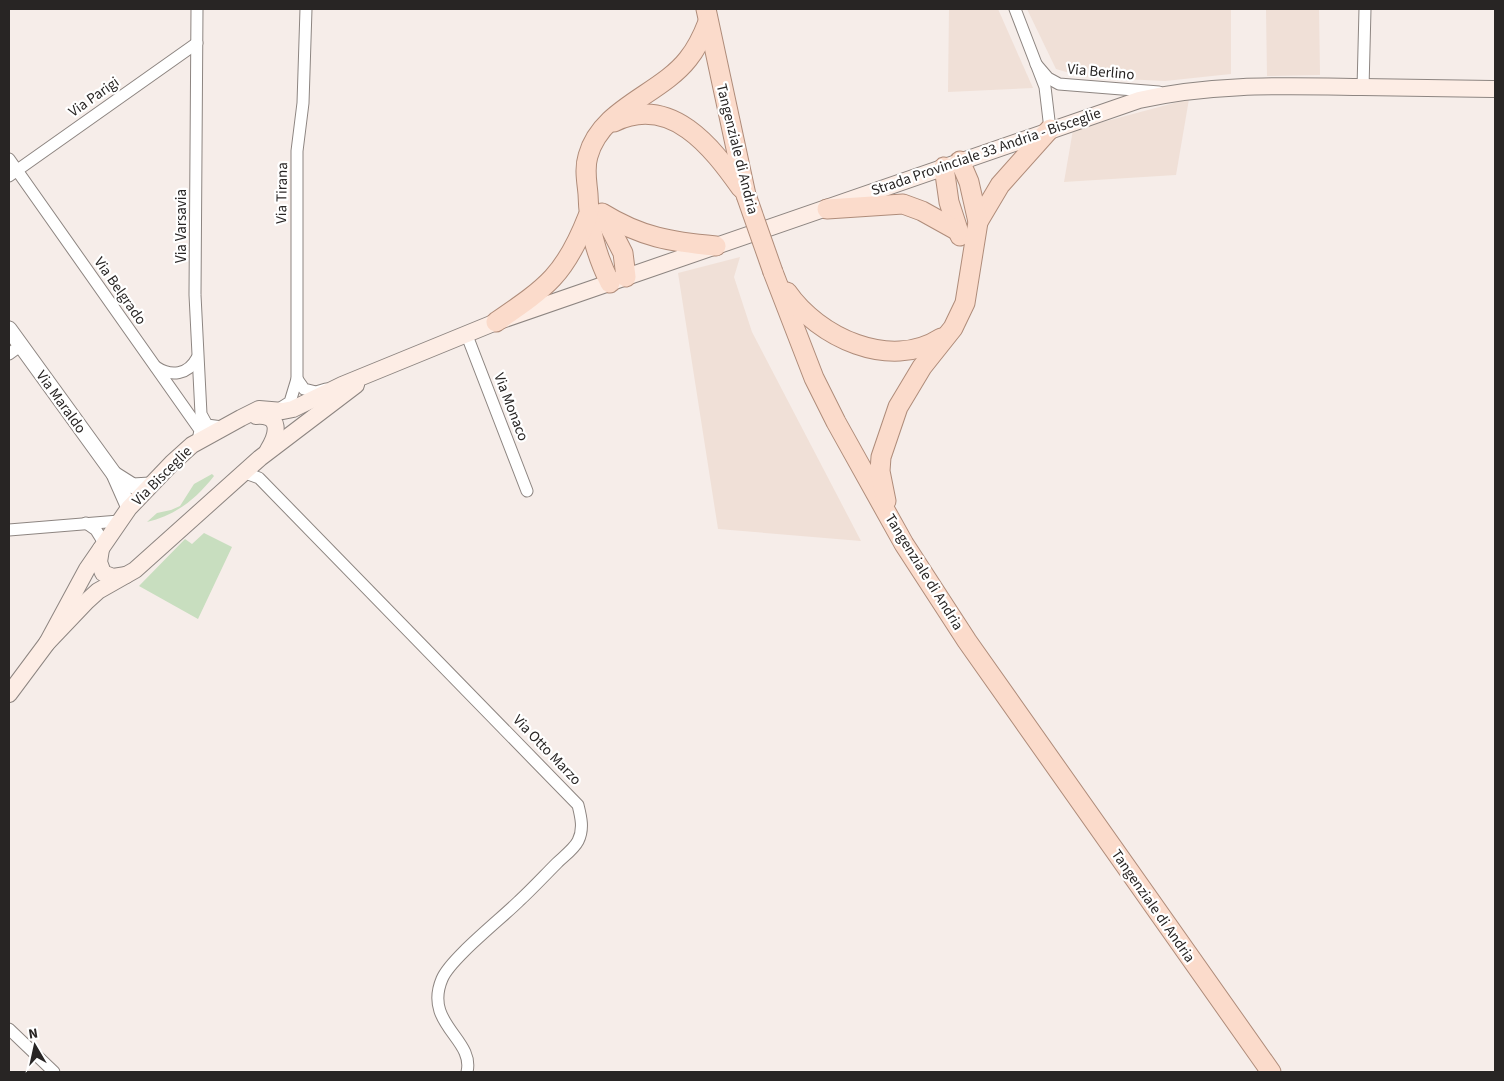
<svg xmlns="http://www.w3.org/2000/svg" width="1504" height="1081" font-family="'Source Sans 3',sans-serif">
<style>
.built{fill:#f0e0d7}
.green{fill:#c8debf}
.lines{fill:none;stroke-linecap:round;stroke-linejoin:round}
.minor-casing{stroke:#8d8581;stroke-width:13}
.tertiary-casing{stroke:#8d8581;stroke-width:17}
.secondary-casing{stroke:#8d8581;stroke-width:18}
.primary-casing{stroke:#af8c7a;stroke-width:21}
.minor{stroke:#fff;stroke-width:11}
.tertiary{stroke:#fff;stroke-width:15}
.secondary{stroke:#fdede5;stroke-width:16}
.primary{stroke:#fbdbcb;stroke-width:19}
.primary-bridge-casing{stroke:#af8c7a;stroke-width:21;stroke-linecap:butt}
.primary-bridge{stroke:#fbdbcb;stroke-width:19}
.labels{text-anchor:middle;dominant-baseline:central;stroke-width:4.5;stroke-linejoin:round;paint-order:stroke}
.street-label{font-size:15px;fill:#282524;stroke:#fff}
</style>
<rect width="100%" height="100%" fill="#f6ede9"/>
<!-- built -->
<g class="built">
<polygon points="949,9 998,9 1033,88 948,92"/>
<polygon points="1027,9 1231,9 1231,74 1165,81 1083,77 1056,69"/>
<polygon points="1266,9 1319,9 1320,75 1267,76"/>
<polygon points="1189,99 1176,175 1064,182 1073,130"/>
<polygon points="740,257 734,277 752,332 861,541 718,529 678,273"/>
</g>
<!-- green -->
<g class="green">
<path d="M212,474L214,476C196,499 176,515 147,522L157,513L171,510L180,506L194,484Z"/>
<polygon points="204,533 232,547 198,619 139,586 185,539 192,544"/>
</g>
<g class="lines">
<defs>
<g id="minor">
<polyline points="197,9 195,295 201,414 207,425 222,427"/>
<polyline points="1015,9 1045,87 1050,129"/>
<polyline points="1036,64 1048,78 1059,84 1159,92"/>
<polyline points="1363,88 1365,9"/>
<polyline points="9,159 200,430 198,441"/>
<polyline points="9,176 197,43"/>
<polyline points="466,333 527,491"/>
<polyline points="9,354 20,346"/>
<path d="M156,367C171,377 188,375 197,358"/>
<polyline points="297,379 304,389 316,392 326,389"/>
<polyline points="279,409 290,402 297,379 297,151 303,103 306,9"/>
<path d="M240,475L248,474L259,478L578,805C581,817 584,829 578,841C574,849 563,857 557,863C544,876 532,889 519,901C502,918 450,959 442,979C423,1024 475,1039 467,1072"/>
<polyline points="86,523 96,530 104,543"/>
<polyline points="9,530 119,521"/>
<polyline points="9,1029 54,1072"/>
</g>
<g id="tertiary">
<polyline points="9,329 114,474 129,508"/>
<polyline points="114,474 133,486 150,485"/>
</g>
<g id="secondary">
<path d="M256,416C282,414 278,434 268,450"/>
<polyline points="101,549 99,562 103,573 113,577 126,575"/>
<path d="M47,643L87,569L129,508L172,463L192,445L241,418L259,409L283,411L293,409L342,385L496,322L1139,100C1213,83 1287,86 1362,87C1407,88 1451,88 1495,89"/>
<polyline points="9,694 47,643 87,601 98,591 135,570 260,458 356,385"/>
</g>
<g id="primary">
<polyline points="706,9 746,195"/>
<path d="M614,122C671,94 712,147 741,188"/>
<polyline points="944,167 949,202 960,236"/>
<polyline points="827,209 903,204 922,211 958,231"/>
<path d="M602,213C641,237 671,242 716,246"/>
<polyline points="603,214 623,253 626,277"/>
<polyline points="978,222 1000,185 1050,129"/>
<polyline points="773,272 814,378 836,422 904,544 967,641 1271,1072"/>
<path d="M610,283C595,252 589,228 588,194C587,182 584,169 588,156C601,108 660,95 688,59C697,48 703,35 708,22"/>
<path d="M787,292C818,337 890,371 941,338"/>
<path d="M496,322C547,287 565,275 588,216"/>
<polyline points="886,501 880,471 881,457 898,407 922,367 953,328 965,303 978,222 969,182 960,161"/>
</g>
</defs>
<!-- minor casing -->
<use href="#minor" class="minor-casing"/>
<!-- tertiary casing -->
<use href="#tertiary" class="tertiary-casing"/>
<!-- secondary casing -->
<use href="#secondary" class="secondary-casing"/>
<!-- primary casing -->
<use href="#primary" class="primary-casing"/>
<!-- minor -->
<use href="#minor" class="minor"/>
<!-- tertiary -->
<use href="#tertiary" class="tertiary"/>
<!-- secondary -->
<use href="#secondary" class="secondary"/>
<!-- primary -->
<use href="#primary" class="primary"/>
<defs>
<polyline id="primary-bridge" points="746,195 773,272"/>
</defs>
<!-- primary-bridge casing -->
<use href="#primary-bridge" class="primary-bridge-casing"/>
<!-- primary-bridge -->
<use href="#primary-bridge" class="primary-bridge"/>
</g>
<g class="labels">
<!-- street labels -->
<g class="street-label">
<text transform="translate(1101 72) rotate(5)">Via Berlino</text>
<text transform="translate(94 97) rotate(-35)">Via Parigi</text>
<text transform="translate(737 149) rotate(76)">Tangenziale di Andria</text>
<text transform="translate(986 152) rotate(-19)">Strada Provinciale 33 Andria - Bisceglie</text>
<text transform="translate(282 193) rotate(-89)">Via Tirana</text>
<text transform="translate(181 226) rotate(-90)">Via Varsavia</text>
<text transform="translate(120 291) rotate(55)">Via Belgrado</text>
<text transform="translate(61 402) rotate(54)">Via Maraldo</text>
<text transform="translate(511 407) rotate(69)">Via Monaco</text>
<text transform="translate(162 476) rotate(-45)">Via Bisceglie</text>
<text transform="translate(924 572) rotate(58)">Tangenziale di Andria</text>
<text transform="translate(547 750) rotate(46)">Via Otto Marzo</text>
<text transform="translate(1153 906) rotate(55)">Tangenziale di Andria</text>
</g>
</g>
<!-- border -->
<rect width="1504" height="1081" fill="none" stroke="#282524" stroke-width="20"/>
<!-- north arrow -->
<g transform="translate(35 1046) rotate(351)" stroke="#ffffff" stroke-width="4" paint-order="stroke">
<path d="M0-4L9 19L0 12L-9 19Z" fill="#282524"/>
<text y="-8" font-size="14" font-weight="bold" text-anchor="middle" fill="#282524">N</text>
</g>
</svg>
